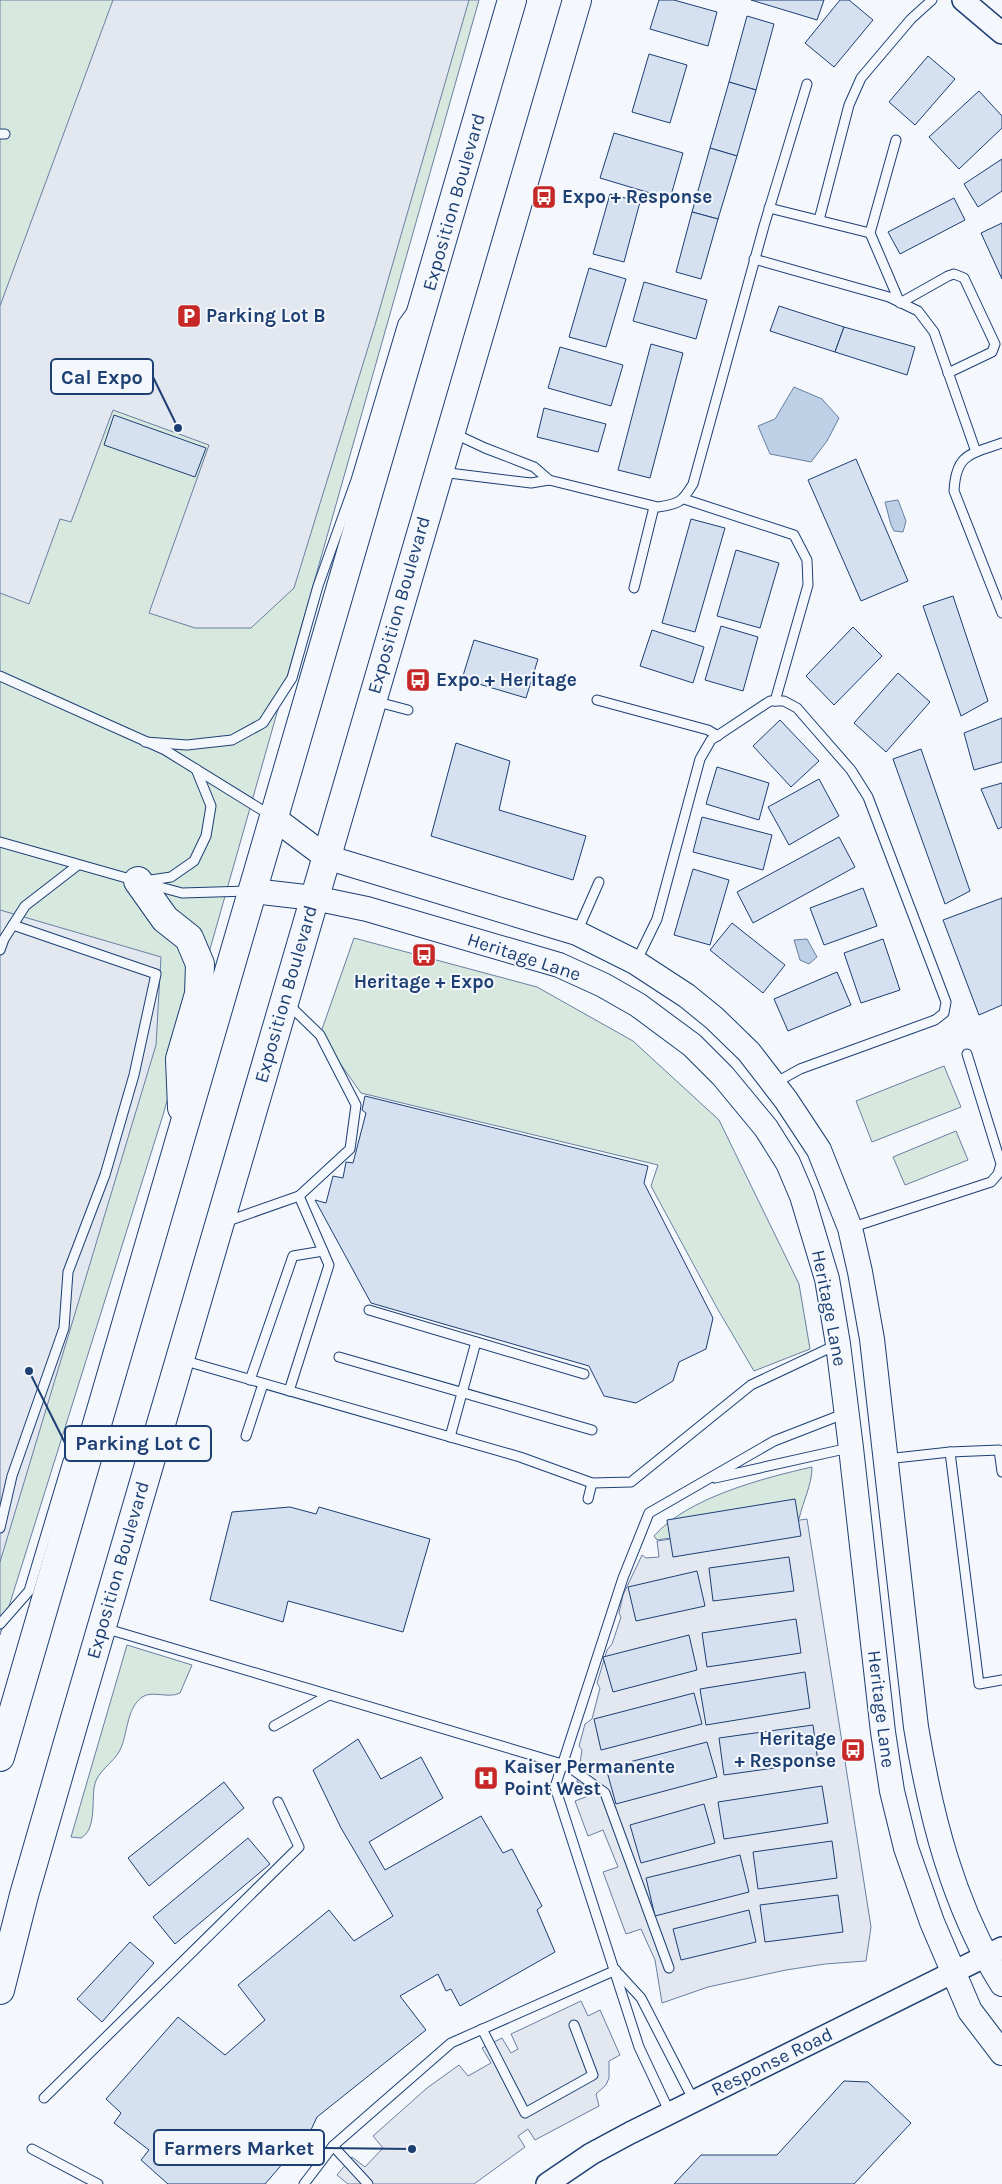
<svg xmlns="http://www.w3.org/2000/svg" width="1002" height="2184" font-family="Karla,sans-serif">
<style>
.green{fill:#d7e8df;stroke:#687fa3}
.parking{fill:#e3e8f0;stroke:#687fa3}
.water{fill:#bed0e5;stroke:#687fa3}
.building{fill:#d5e0f0;stroke:#1d3f73}
.lines{fill:none;stroke-linecap:round;stroke-linejoin:round}
.service-casing{stroke:#1d3f73;stroke-width:11}
.tertiary-casing{stroke:#1d3f73;stroke-width:24}
.secondary-casing{stroke:#1d3f73;stroke-width:26}
.primary-casing{stroke:#1d3f73;stroke-width:30}
.service{stroke:#f4f7fb;stroke-width:9}
.tertiary{stroke:#f4f7fb;stroke-width:21}
.secondary{stroke:#f4f7fb;stroke-width:24}
.primary{stroke:#f4f7fb;stroke-width:28}
.labels{text-anchor:middle;dominant-baseline:central;stroke-width:4;stroke-linejoin:round;paint-order:stroke}
.poi-label{font-size:19px;font-weight:bold;fill:#1d3f73;stroke:#f4f7fb;text-anchor:start}
.street-label{font-size:19px;fill:#1d3f73;stroke:#f4f7fb}
.leader{fill:none;stroke:#1d3f73;stroke-width:2}
.callout-dot{fill:#1d3f73;stroke:#f4f7fb;stroke-width:2}
.callout{fill:#f4f7fb;stroke:#1d3f73;stroke-width:2}
.callout-label{font-size:20px;text-anchor:middle;font-weight:bold;fill:#1d3f73}
</style>
<rect width="100%" height="100%" fill="#f4f7fb"/>
<!-- green -->
<g class="green">
<polygon points="0,0 479,0 163,1115 0,1635"/>
<polygon points="354,938 537,987 633,1041 719,1120 799,1284 810,1349 754,1371 717,1308 651,1186 658,1165 361,1093 320,1035"/>
<polygon points="944,1066 961,1107 872,1142 856,1101"/>
<polygon points="956,1131 968,1160 905,1185 893,1157"/>
<path d="M812,1467C812,1485 803,1501 799,1519L657,1540L654,1536C687,1498 763,1478 812,1467Z"/>
<path d="M127,1645L192,1665L180,1693C168,1699 153,1690 142,1697C126,1709 128,1734 120,1750C113,1764 96,1771 94,1788C92,1802 96,1830 81,1838L71,1837Z"/>
</g>
<!-- parking -->
<g class="parking">
<polygon points="113,0 469,0 375,325 294,588 251,628 195,628 149,613 209,445 113,410 71,522 60,519 29,604 0,593 0,306"/>
<polygon points="0,910 161,957 156,1045 0,1562"/>
<polygon points="807,1519 871,1927 866,1961 825,1964 786,1970 708,1987 662,2003 655,1960 641,1929 626,1934 603,1872 618,1867 603,1830 588,1836 575,1801 588,1796 585,1785 577,1782 582,1750 579,1746 585,1724 592,1719 600,1688 597,1683 607,1650 612,1644 621,1617 619,1613 623,1595 642,1555 646,1558 659,1557 657,1541"/>
<polygon points="581,2001 588,2016 600,2010 620,2055 609,2061 609,2078 606,2085 596,2094 599,2106 535,2140 528,2129 518,2136 525,2147 474,2184 348,2184 337,2175 352,2157 365,2167 383,2148 373,2136 427,2088 459,2065 468,2076 491,2063 482,2048 502,2038 511,2053 518,2049 511,2034"/>
</g>
<!-- water -->
<g class="water">
<polygon points="794,387 822,399 839,418 827,441 811,462 770,454 758,426 775,419"/>
<polygon points="898,500 906,521 903,532 894,531 891,525 885,502"/>
<polygon points="807,939 817,957 809,964 800,960 794,940"/>
</g>
<!-- building -->
<g class="building">
<polygon points="659,0 674,0 717,12 708,46 650,29"/>
<polygon points="751,0 824,0 817,20"/>
<polygon points="840,0 849,0 873,20 834,67 805,43"/>
<polygon points="747,16 774,24 756,90 729,82"/>
<polygon points="649,54 687,65 670,123 632,112"/>
<polygon points="928,56 955,79 915,125 889,102"/>
<polygon points="729,82 756,90 737,156 710,148"/>
<polygon points="979,91 1002,116 1002,128 959,169 929,137"/>
<polygon points="614,133 683,153 670,199 600,178"/>
<polygon points="710,148 737,156 718,219 692,212"/>
<polygon points="1002,159 1002,191 978,207 964,184"/>
<polygon points="610,194 640,202 624,262 593,254"/>
<polygon points="954,198 965,220 900,254 888,232"/>
<polygon points="692,212 718,219 701,279 676,272"/>
<polygon points="1002,223 1002,279 981,233"/>
<polygon points="589,268 626,279 606,347 569,337"/>
<polygon points="644,282 707,300 696,339 633,321"/>
<polygon points="779,306 844,327 835,352 770,331"/>
<polygon points="844,327 915,347 907,375 835,352"/>
<polygon points="651,344 683,353 650,478 618,470"/>
<polygon points="560,347 623,365 611,406 548,388"/>
<polygon points="544,408 606,424 598,452 537,437"/>
<polygon points="114,415 206,448 195,477 104,445"/>
<polygon points="856,459 908,581 861,601 808,480"/>
<polygon points="691,519 725,528 695,632 662,623"/>
<polygon points="736,550 779,563 760,628 717,616"/>
<polygon points="953,596 988,701 961,716 923,606"/>
<polygon points="721,626 758,637 743,691 705,680"/>
<polygon points="853,627 882,656 834,705 806,676"/>
<polygon points="652,630 704,647 693,683 640,666"/>
<polygon points="474,640 538,659 526,698 462,679"/>
<polygon points="898,673 930,702 886,752 854,723"/>
<polygon points="1002,718 1002,762 974,770 964,733"/>
<polygon points="780,720 819,761 791,787 753,746"/>
<polygon points="456,743 510,761 499,810 586,836 573,880 431,836"/>
<polygon points="921,749 970,891 945,904 893,759"/>
<polygon points="717,767 769,783 759,820 706,804"/>
<polygon points="819,779 839,816 789,845 768,807"/>
<polygon points="1002,783 1002,827 998,829 981,789"/>
<polygon points="702,817 772,835 763,870 693,852"/>
<polygon points="839,837 855,867 753,923 737,892"/>
<polygon points="693,869 729,880 710,945 674,935"/>
<polygon points="863,888 877,926 824,945 810,908"/>
<polygon points="1002,898 1002,1005 979,1015 943,920"/>
<polygon points="732,923 785,965 763,993 710,950"/>
<polygon points="883,939 900,990 861,1003 844,953"/>
<polygon points="837,972 851,1005 788,1031 774,999"/>
<polygon points="365,1096 648,1166 644,1183 713,1318 706,1349 679,1362 673,1381 636,1403 604,1396 589,1366 371,1303 315,1200 326,1203 333,1176 343,1178 346,1162 353,1163 366,1113 362,1110"/>
<polygon points="795,1499 801,1536 673,1557 667,1520"/>
<polygon points="290,1507 316,1514 319,1507 430,1539 403,1632 288,1601 283,1622 210,1600 232,1512"/>
<polygon points="789,1557 794,1591 713,1601 709,1568"/>
<polygon points="697,1571 705,1606 636,1621 628,1587"/>
<polygon points="796,1619 801,1653 707,1667 702,1633"/>
<polygon points="689,1635 697,1670 613,1692 603,1657"/>
<polygon points="805,1672 810,1708 706,1725 700,1689"/>
<polygon points="694,1693 702,1724 601,1750 594,1719"/>
<polygon points="813,1725 818,1762 724,1775 719,1738"/>
<polygon points="358,1739 381,1779 421,1757 443,1798 369,1842 385,1870 481,1816 503,1853 512,1849 542,1906 537,1910 555,1952 460,2006 451,1989 446,1991 438,1974 400,1996 426,2030 317,2117 310,2132 265,2184 168,2184 141,2160 149,2150 114,2123 121,2113 106,2099 178,2017 225,2055 265,2020 238,1985 329,1910 354,1941 393,1916 341,1828 313,1770"/>
<polygon points="707,1742 717,1777 616,1804 606,1768"/>
<polygon points="224,1782 244,1808 149,1886 128,1858"/>
<polygon points="822,1786 828,1823 724,1839 718,1802"/>
<polygon points="704,1804 715,1843 641,1863 630,1825"/>
<polygon points="248,1838 270,1864 175,1944 153,1917"/>
<polygon points="832,1841 837,1878 758,1889 753,1852"/>
<polygon points="740,1855 749,1892 655,1916 646,1878"/>
<polygon points="838,1895 843,1932 765,1942 760,1905"/>
<polygon points="749,1910 756,1942 681,1960 673,1929"/>
<polygon points="130,1942 154,1963 102,2022 77,1999"/>
<polygon points="844,2081 868,2082 911,2123 854,2184 674,2184 701,2155 777,2155"/>
</g>
<g class="lines">
<defs>
<g id="service">
<polyline points="0,134 5,134"/>
<polyline points="896,140 870,233 900,303 948,276 954,274 964,278 995,344 992,352 948,373"/>
<polyline points="769,208 870,233"/>
<polyline points="819,220 849,105 861,78 911,19 932,0"/>
<polyline points="754,259 889,297 918,311 934,332 976,452"/>
<polyline points="453,433 485,448 534,467 549,480"/>
<path d="M1002,443C971,454 956,453 954,491L1002,613"/>
<path d="M441,472L531,483L549,480L658,507C679,504 682,502 693,484L764,226L807,84"/>
<polyline points="684,499 794,535 807,560 808,585 775,701"/>
<polyline points="634,588 654,507"/>
<polyline points="0,676 165,750 270,815"/>
<polyline points="597,700 708,730 718,736"/>
<polyline points="374,701 408,710"/>
<polyline points="145,742 187,745 232,740 263,723 292,678 318,586 356,480 403,323 411,312"/>
<polyline points="0,842 137,881"/>
<polyline points="144,881 171,877 194,861 206,836 211,806 196,769"/>
<polyline points="149,884 182,893 248,891"/>
<polyline points="577,932 599,882"/>
<polyline points="0,950 4,939 25,906 78,865"/>
<polyline points="636,962 657,919 700,759 711,740 770,701 784,701 797,708 851,770 868,797 946,1002 944,1013 935,1020 800,1069 775,1083"/>
<polyline points="225,1222 299,1196 350,1149 356,1105 320,1035 287,1003"/>
<polyline points="850,1228 991,1182 998,1174 1001,1164 967,1054"/>
<polyline points="369,1310 584,1374"/>
<polyline points="339,1357 592,1430"/>
<polyline points="182,1360 520,1457 592,1483 631,1482 751,1385 836,1345"/>
<polyline points="250,1380 293,1256 323,1251"/>
<polyline points="289,1391 329,1265 299,1196"/>
<polyline points="246,1436 263,1384"/>
<polyline points="450,1437 476,1342"/>
<polyline points="950,1452 979,1684 1002,1680"/>
<polyline points="886,1459 950,1452 999,1450 1002,1472"/>
<polyline points="715,1478 849,1448"/>
<polyline points="588,1499 592,1483"/>
<polyline points="0,1528 12,1476 64,1328 68,1272 105,1175 134,1075 156,974 13,925"/>
<polyline points="0,1624 29,1591 68,1461 82,1447"/>
<polyline points="104,1628 562,1764 572,1769 605,1793 669,1968"/>
<polyline points="274,1726 329,1695"/>
<polyline points="619,1974 641,1998 694,2101"/>
<polyline points="482,2029 525,2113 593,2075 574,2025"/>
<polyline points="44,2098 299,1847 278,1802"/>
<polyline points="670,2113 639,2047 555,1787 623,1578 649,1513 774,1441 846,1413"/>
<polyline points="333,2146 368,2184"/>
<polyline points="32,2149 98,2184"/>
<polyline points="304,2184 333,2146 451,2043 616,1970"/>
</g>
<g id="tertiary">
<polyline points="963,0 1002,33"/>
<polyline points="547,2184 591,2154 630,2133 1002,1948"/>
</g>
<g id="secondary">
<path d="M274,818L326,857L577,933L635,962L687,996L714,1018L749,1052L786,1100L819,1150L850,1228L860,1272L872,1339L916,1727C931,1817 953,1905 1002,1984"/>
<polyline points="253,891 314,898 367,909 559,965 603,985 638,1005 692,1045 723,1076 766,1128 788,1163 802,1196 827,1279 838,1344 851,1448 883,1732 892,1791 906,1848 932,1922 970,2011 1002,2053"/>
</g>
<g id="primary">
<polyline points="138,881 165,919 189,938 200,964 199,994 180,1059 182,1108"/>
<polyline points="0,1757 512,0"/>
<polyline points="0,1990 24,1895 69,1739 577,0"/>
</g>
</defs>
<!-- service casing -->
<use href="#service" class="service-casing"/>
<!-- tertiary casing -->
<use href="#tertiary" class="tertiary-casing"/>
<!-- secondary casing -->
<use href="#secondary" class="secondary-casing"/>
<!-- primary casing -->
<use href="#primary" class="primary-casing"/>
<!-- service -->
<use href="#service" class="service"/>
<!-- tertiary -->
<use href="#tertiary" class="tertiary"/>
<!-- secondary -->
<use href="#secondary" class="secondary"/>
<!-- primary -->
<use href="#primary" class="primary"/>
</g>
<!-- icons -->
<defs>
<symbol id="bus-square" viewBox="-11 -11 22 22"><rect x="-9" y="-9" width="18" height="18" rx="4" fill="#c62828" stroke="#f4f7fb"/><path d="M-5-6H5V4H4V6H2V4H-2V6H-4V4H-5ZM-3.5-4V0h7V-4ZM-3.5 1.2v1.5H-2V1.2ZM2 1.2v1.5H3.5V1.2Z" fill="#fff"/></symbol>
<symbol id="parking-square" viewBox="-11 -11 22 22"><rect x="-9" y="-9" width="18" height="18" rx="4" fill="#c62828" stroke="#f4f7fb"/><path d="M-3.5-5.5H1a3.5 3.5 0 0 1 0 7H-1V5.5H-3.5ZM-1-3.4V-.6H.8a1.4 1.4 0 0 0 0-2.8Z" fill="#fff"/></symbol>
<symbol id="hospital-square" viewBox="-11 -11 22 22"><rect x="-9" y="-9" width="18" height="18" rx="4" fill="#c62828" stroke="#f4f7fb"/><path d="M-5-5h3v3.5h4V-5h3V5h-3V1.5h-4V5h-3Z" fill="#fff"/></symbol>
</defs>
<g fill-rule="evenodd">
<use href="#bus-square" x="530" y="183" width="28" height="28"/>
<use href="#parking-square" x="175" y="302" width="28" height="28"/>
<use href="#bus-square" x="404" y="666" width="28" height="28"/>
<use href="#bus-square" x="410" y="941" width="28" height="28"/>
<use href="#bus-square" x="839" y="1736" width="28" height="28"/>
<use href="#hospital-square" x="472" y="1764" width="28" height="28"/>
</g>
<g class="labels">
<!-- poi labels -->
<g class="poi-label">
<text x="562" y="197">Expo + Response</text>
<text x="206" y="316">Parking Lot B</text>
<text x="436" y="680">Expo + Heritage</text>
<text x="424" y="982" text-anchor="middle">Heritage + Expo</text>
<text x="836" y="1739" text-anchor="end">Heritage<tspan x="836" dy="22">+ Response</tspan></text>
<text x="504" y="1767">Kaiser Permanente<tspan x="504" dy="22">Point West</tspan></text>
</g>
<!-- street labels -->
<g class="street-label">
<text transform="translate(454 202) rotate(-74)">Exposition Boulevard</text>
<text transform="translate(399 605) rotate(-74)">Exposition Boulevard</text>
<text transform="translate(524 957) rotate(18)">Heritage Lane</text>
<text transform="translate(286 994) rotate(-74)">Exposition Boulevard</text>
<text transform="translate(829 1308) rotate(79)">Heritage Lane</text>
<text transform="translate(118 1570) rotate(-74)">Exposition Boulevard</text>
<text transform="translate(881 1709) rotate(83)">Heritage Lane</text>
<text transform="translate(772 2062) rotate(-26)">Response Road</text>
</g>
</g>
<!-- callouts -->
<path class="leader" d="M178 428L153 377M29 1371L65 1443M412 2149L324 2148"/>
<g class="callout-dot">
<circle cx="178" cy="428" r="5"/>
<circle cx="29" cy="1371" r="5"/>
<circle cx="412" cy="2149" r="5"/>
</g>
<g class="callout">
<rect x="51" y="359" width="102" height="35" rx="5"/>
<rect x="65" y="1426" width="146" height="35" rx="5"/>
<rect x="154" y="2130" width="170" height="35" rx="5"/>
</g>
<g class="callout-label">
<text x="102" y="384">Cal Expo</text>
<text x="138" y="1450">Parking Lot C</text>
<text x="239" y="2155">Farmers Market</text>
</g>
</svg>
